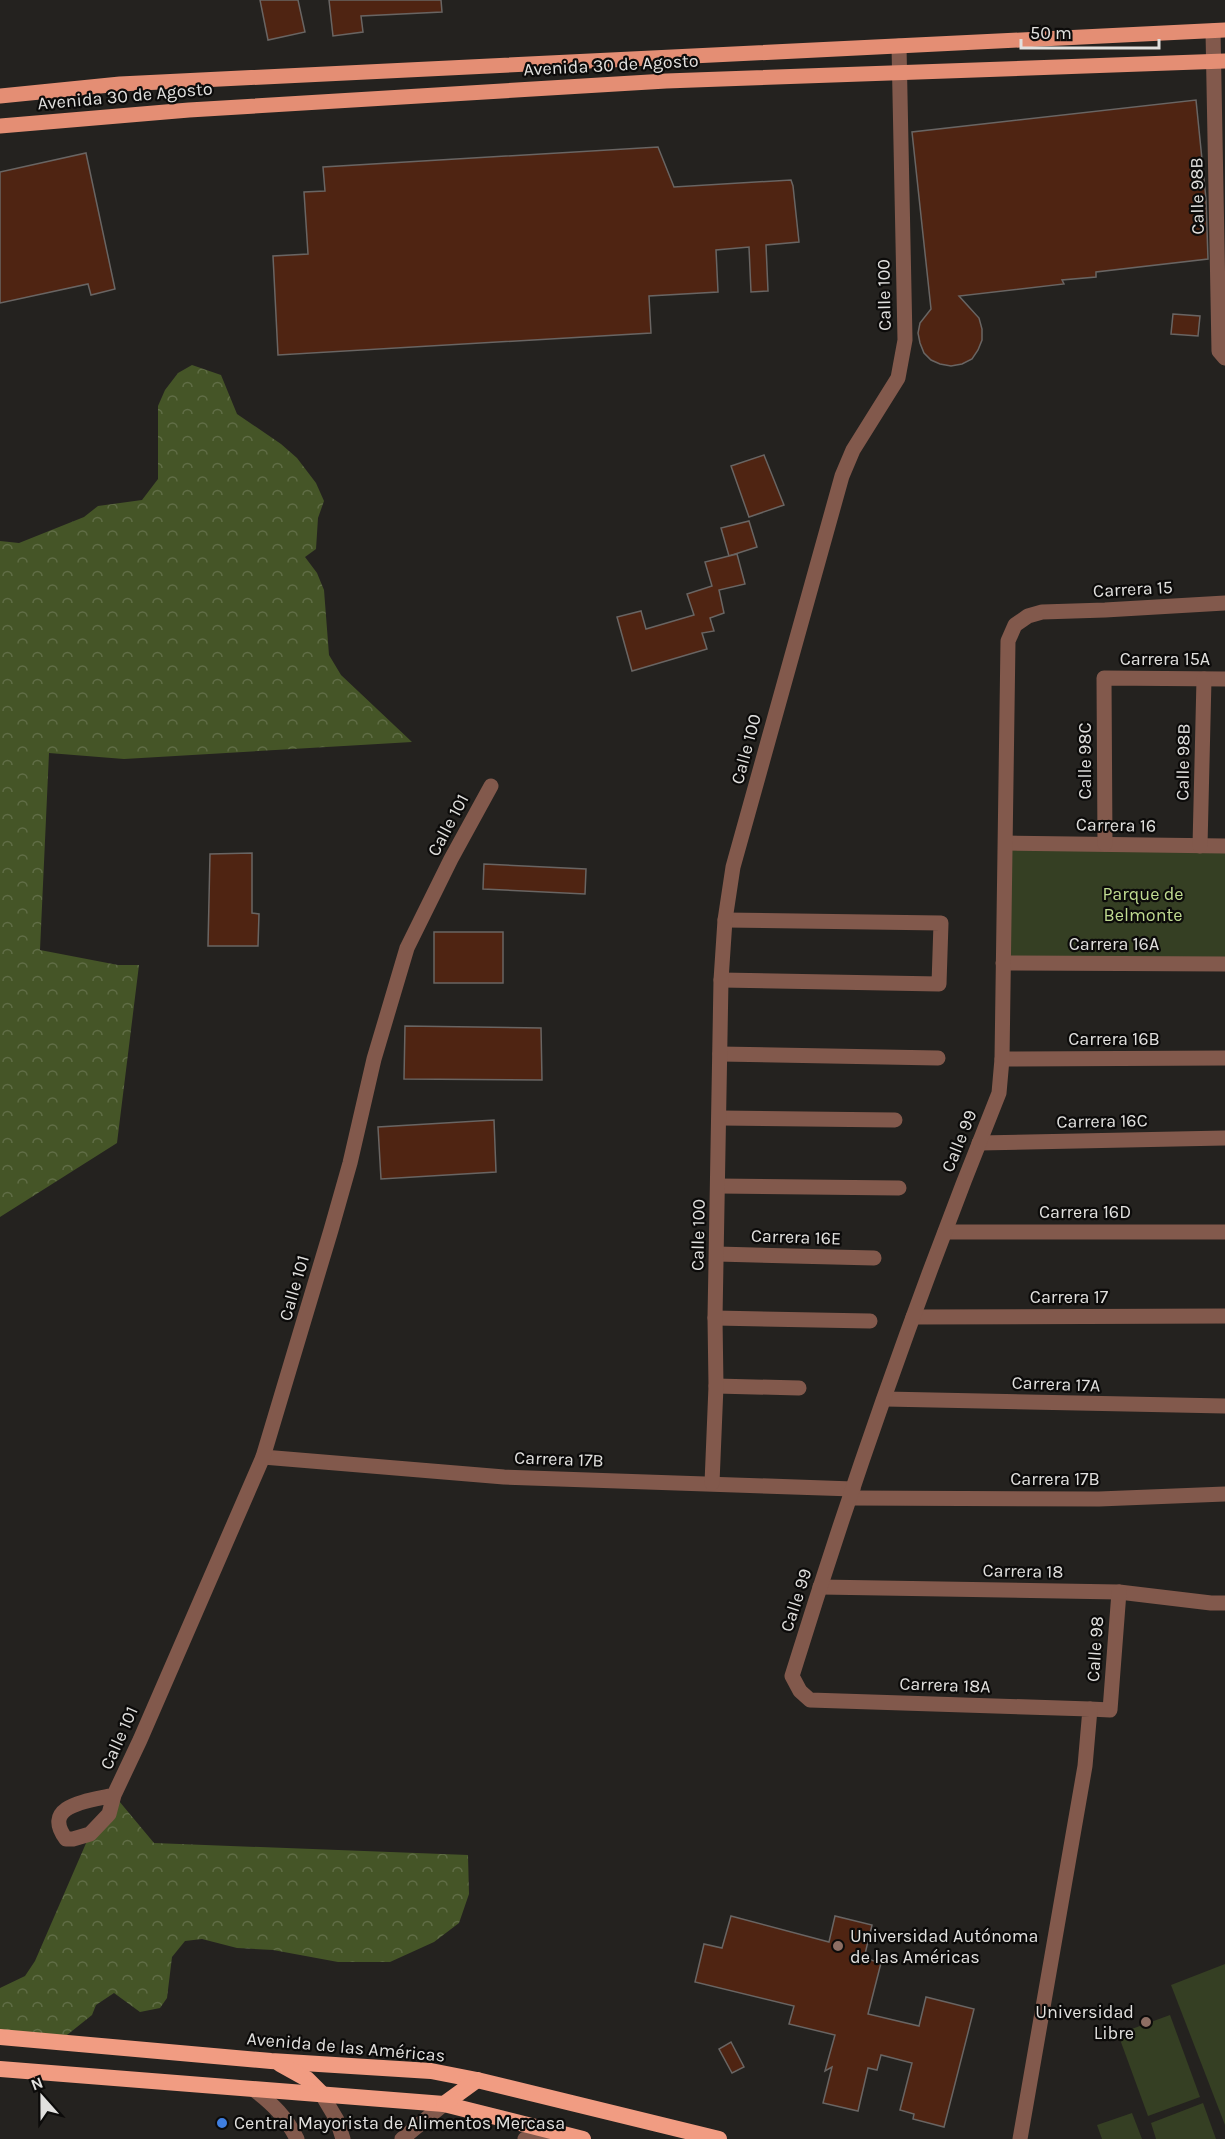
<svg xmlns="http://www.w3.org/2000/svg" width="1225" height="2139" font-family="Karla,sans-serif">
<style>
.forest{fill:url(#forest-crowns)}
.green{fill:#353f23}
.building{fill:#4f2412;stroke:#696563;stroke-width:1.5}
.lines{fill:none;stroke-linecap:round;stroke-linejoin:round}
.minor{stroke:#82594c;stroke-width:15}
.tertiary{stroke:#82594c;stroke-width:15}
.primary{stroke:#e48e74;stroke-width:15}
.trunk{stroke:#f19c82;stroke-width:16}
.education-dot{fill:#8d6e63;stroke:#0c0b0a;stroke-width:2}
.shop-dot{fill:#3f7fe0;stroke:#0c0b0a;stroke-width:2}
.labels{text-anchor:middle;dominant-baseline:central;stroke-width:4.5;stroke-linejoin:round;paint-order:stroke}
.street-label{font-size:18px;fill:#e1e0de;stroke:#0c0b0a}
.park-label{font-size:18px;fill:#c0db91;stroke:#0c0b0a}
.poi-label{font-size:18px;fill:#e1e0de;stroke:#0c0b0a;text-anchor:start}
</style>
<defs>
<pattern id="forest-crowns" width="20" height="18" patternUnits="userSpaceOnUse" patternTransform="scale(1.5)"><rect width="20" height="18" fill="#455527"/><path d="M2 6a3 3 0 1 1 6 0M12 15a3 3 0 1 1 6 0" fill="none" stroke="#606d46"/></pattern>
</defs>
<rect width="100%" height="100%" fill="#24221f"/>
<!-- forest -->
<g class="forest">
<polygon points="192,365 221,375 237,414 281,444 297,458 316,483 324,501 318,518 316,549 305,557 317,573 324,590 329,655 341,675 412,742 124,759 49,753 40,950 118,965 139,965 117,1143 0,1217 0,541 19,543 84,517 98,506 142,500 158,479 158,406 165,390 178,373"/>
<polygon points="114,1795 154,1843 468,1855 469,1894 459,1923 434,1942 390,1962 338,1962 273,1950 237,1948 202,1939 185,1941 172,1957 167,1998 160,2008 140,2012 114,1993 96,2005 92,2015 57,2043 0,2037 0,1988 25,1976 35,1961 90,1834"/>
</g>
<!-- green -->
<g class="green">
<polygon points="1006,843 1225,846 1225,964 1003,963"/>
<polygon points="1225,1964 1225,2125 1171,1985"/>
<polygon points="1170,2015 1200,2097 1148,2116 1118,2034"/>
<polygon points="1203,2103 1216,2139 1156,2139 1151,2123"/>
<polygon points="1132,2113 1142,2139 1102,2139 1097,2125"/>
</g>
<!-- building -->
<g class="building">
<polygon points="260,0 298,0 305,32 268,40"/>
<polygon points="329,0 441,0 442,12 361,16 363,32 333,36"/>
<polygon points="1196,100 1206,199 1208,259 1096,272 1096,277 1062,280 1064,284 959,296 979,318 982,329 982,340 978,350 972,359 962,364 951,366 940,364 931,360 924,353 920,343 918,333 920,323 931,309 912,132"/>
<polygon points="658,147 674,187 791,180 793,186 799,242 766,245 768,291 751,292 749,247 716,250 718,292 649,296 651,333 278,355 273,256 308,254 304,192 325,191 323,167"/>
<polygon points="86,153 115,289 91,295 88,284 0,303 0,172"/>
<polygon points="1173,314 1200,316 1198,336 1171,334"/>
<polygon points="764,455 784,505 749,517 731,466"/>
<polygon points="749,521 757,547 729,556 721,528"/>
<polygon points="737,554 745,584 719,590 724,613 710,618 714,631 702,633 707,649 632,671 617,617 641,611 646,629 694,615 687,594 712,586 705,562"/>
<polygon points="252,853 252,913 259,914 258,946 208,946 210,854"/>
<polygon points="484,864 586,869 585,894 483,889"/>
<rect x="434" y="932" width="69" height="51"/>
<polygon points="405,1026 541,1028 542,1080 404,1079"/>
<polygon points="494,1120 496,1172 381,1179 378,1127"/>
<polygon points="731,1916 829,1942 835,1916 872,1925 864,1958 881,1963 868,2014 919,2026 926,1997 974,2009 944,2127 913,2119 914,2114 900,2110 912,2063 881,2055 877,2070 868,2068 858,2111 823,2103 832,2067 825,2071 835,2035 789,2024 794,2006 695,1982 704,1944 722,1948"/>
<polygon points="731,2042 744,2067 732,2073 719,2049"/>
</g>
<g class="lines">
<!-- minor -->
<g class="minor">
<polyline points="1006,843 1225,846"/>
<polyline points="1105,844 1104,678 1225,679"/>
<polyline points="1200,846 1204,679"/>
<polyline points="1003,963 1225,964"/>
<polyline points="721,980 939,984 941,923 725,920"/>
<polyline points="720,1054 938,1058"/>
<polyline points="1002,1059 1225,1058"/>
<polyline points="720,1118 895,1120"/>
<polyline points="979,1143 1225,1138"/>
<polyline points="718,1186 899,1188"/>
<polyline points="945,1232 1225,1232"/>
<polyline points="717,1254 874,1258"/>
<polyline points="913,1317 1225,1316"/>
<polyline points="715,1318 870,1321"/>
<polyline points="716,1386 799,1388"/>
<polyline points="885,1399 1225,1406"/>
<polyline points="263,1457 504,1477 853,1489"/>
<polyline points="712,1483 716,1386 715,1318 721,980 725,920 733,867 842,476 853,450 898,378 905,340 899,46"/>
<polyline points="850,1498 1099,1499 1225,1494"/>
<polyline points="820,1587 1119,1592 1211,1603 1225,1603"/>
<polyline points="1090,1709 1110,1710 1119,1592"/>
<path d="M114,1795C91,1801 40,1804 66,1839H73L90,1834L109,1814L114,1795L140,1740L263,1457L331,1230L350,1163L374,1059L407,948L451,859L491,786"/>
<path d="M253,2089C273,2104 286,2117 297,2139"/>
<polyline points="321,2093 337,2120 343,2139"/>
<polyline points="402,2139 444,2104"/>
<polyline points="525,2139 557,2134"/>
</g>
<!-- tertiary -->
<g class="tertiary">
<polyline points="1213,31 1219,351 1225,358"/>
<path d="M1020,2139L1085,1766L1090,1709L810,1700L800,1691L792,1676C853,1479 922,1284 999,1093L1002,1059L1008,641L1015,625L1028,616L1042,612L1105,610L1225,603"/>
</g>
<!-- primary -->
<g class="primary">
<polyline points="0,96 120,84 1225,30"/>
<polyline points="0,126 189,110 666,81 1225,61"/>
</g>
<!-- trunk -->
<g class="trunk">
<polyline points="0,2037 271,2061 431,2071 477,2080 719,2139"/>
<polyline points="280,2064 307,2079 321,2093"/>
<polyline points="0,2069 444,2104 583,2139"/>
<polyline points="444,2104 477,2080"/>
</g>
</g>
<!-- markers -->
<g class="education-dot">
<circle cx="838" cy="1946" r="6"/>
<circle cx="1146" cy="2022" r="6"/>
</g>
<circle class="shop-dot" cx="222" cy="2123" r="6"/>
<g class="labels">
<!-- street labels -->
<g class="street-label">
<text transform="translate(611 65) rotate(-3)">Avenida 30 de Agosto</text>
<text transform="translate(125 96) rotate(-5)">Avenida 30 de Agosto</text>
<text transform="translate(1197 196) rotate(-91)">Calle 98B</text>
<text transform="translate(884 295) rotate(-91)">Calle 100</text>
<text transform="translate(1133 589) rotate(-3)">Carrera 15</text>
<text x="1165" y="659">Carrera 15A</text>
<text transform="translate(746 749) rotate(-75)">Calle 100</text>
<text transform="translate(1085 761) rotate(-90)">Calle 98C</text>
<text transform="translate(1183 762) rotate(-89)">Calle 98B</text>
<text transform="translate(448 825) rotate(-62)">Calle 101</text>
<text transform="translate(1116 825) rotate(1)">Carrera 16</text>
<text x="1114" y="944">Carrera 16A</text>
<text x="1114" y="1039">Carrera 16B</text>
<text transform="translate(1102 1121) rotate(-1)">Carrera 16C</text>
<text transform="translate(959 1141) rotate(-68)">Calle 99</text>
<text x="1085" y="1212">Carrera 16D</text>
<text transform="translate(698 1235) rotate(-89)">Calle 100</text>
<text transform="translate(796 1237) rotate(2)">Carrera 16E</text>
<text transform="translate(294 1288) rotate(-74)">Calle 101</text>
<text x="1069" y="1297">Carrera 17</text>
<text transform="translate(1056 1384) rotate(2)">Carrera 17A</text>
<text transform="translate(559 1459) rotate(2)">Carrera 17B</text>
<text x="1055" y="1479">Carrera 17B</text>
<text transform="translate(1023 1571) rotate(1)">Carrera 18</text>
<text transform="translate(796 1600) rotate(-72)">Calle 99</text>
<text transform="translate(1095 1649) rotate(-86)">Calle 98</text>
<text transform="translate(945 1685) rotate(2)">Carrera 18A</text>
<text transform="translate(119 1738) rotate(-66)">Calle 101</text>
<text transform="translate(346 2047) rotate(5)">Avenida de las Américas</text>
</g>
<!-- park labels -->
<g class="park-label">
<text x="1143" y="894">Parque de<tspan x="1143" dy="21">Belmonte</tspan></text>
</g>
<!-- poi labels -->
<g class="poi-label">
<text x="850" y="1936">Universidad Autónoma<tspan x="850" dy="21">de las Américas</tspan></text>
<text x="1134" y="2012" text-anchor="end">Universidad<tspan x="1134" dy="21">Libre</tspan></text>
<text x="234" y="2123">Central Mayorista de Alimentos Mercasa</text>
</g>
</g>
<!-- north arrow -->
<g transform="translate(42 2097) rotate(339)" stroke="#0c0b0a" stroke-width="4.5" paint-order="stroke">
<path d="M0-4.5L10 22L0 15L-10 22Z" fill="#e1e0de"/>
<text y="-9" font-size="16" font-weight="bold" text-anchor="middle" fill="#e1e0de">N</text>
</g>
<!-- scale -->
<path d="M1021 39v9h138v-9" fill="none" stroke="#e1e0de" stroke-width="3"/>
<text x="1030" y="39" font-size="18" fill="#e1e0de" stroke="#0c0b0a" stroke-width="4.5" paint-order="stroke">50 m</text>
</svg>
